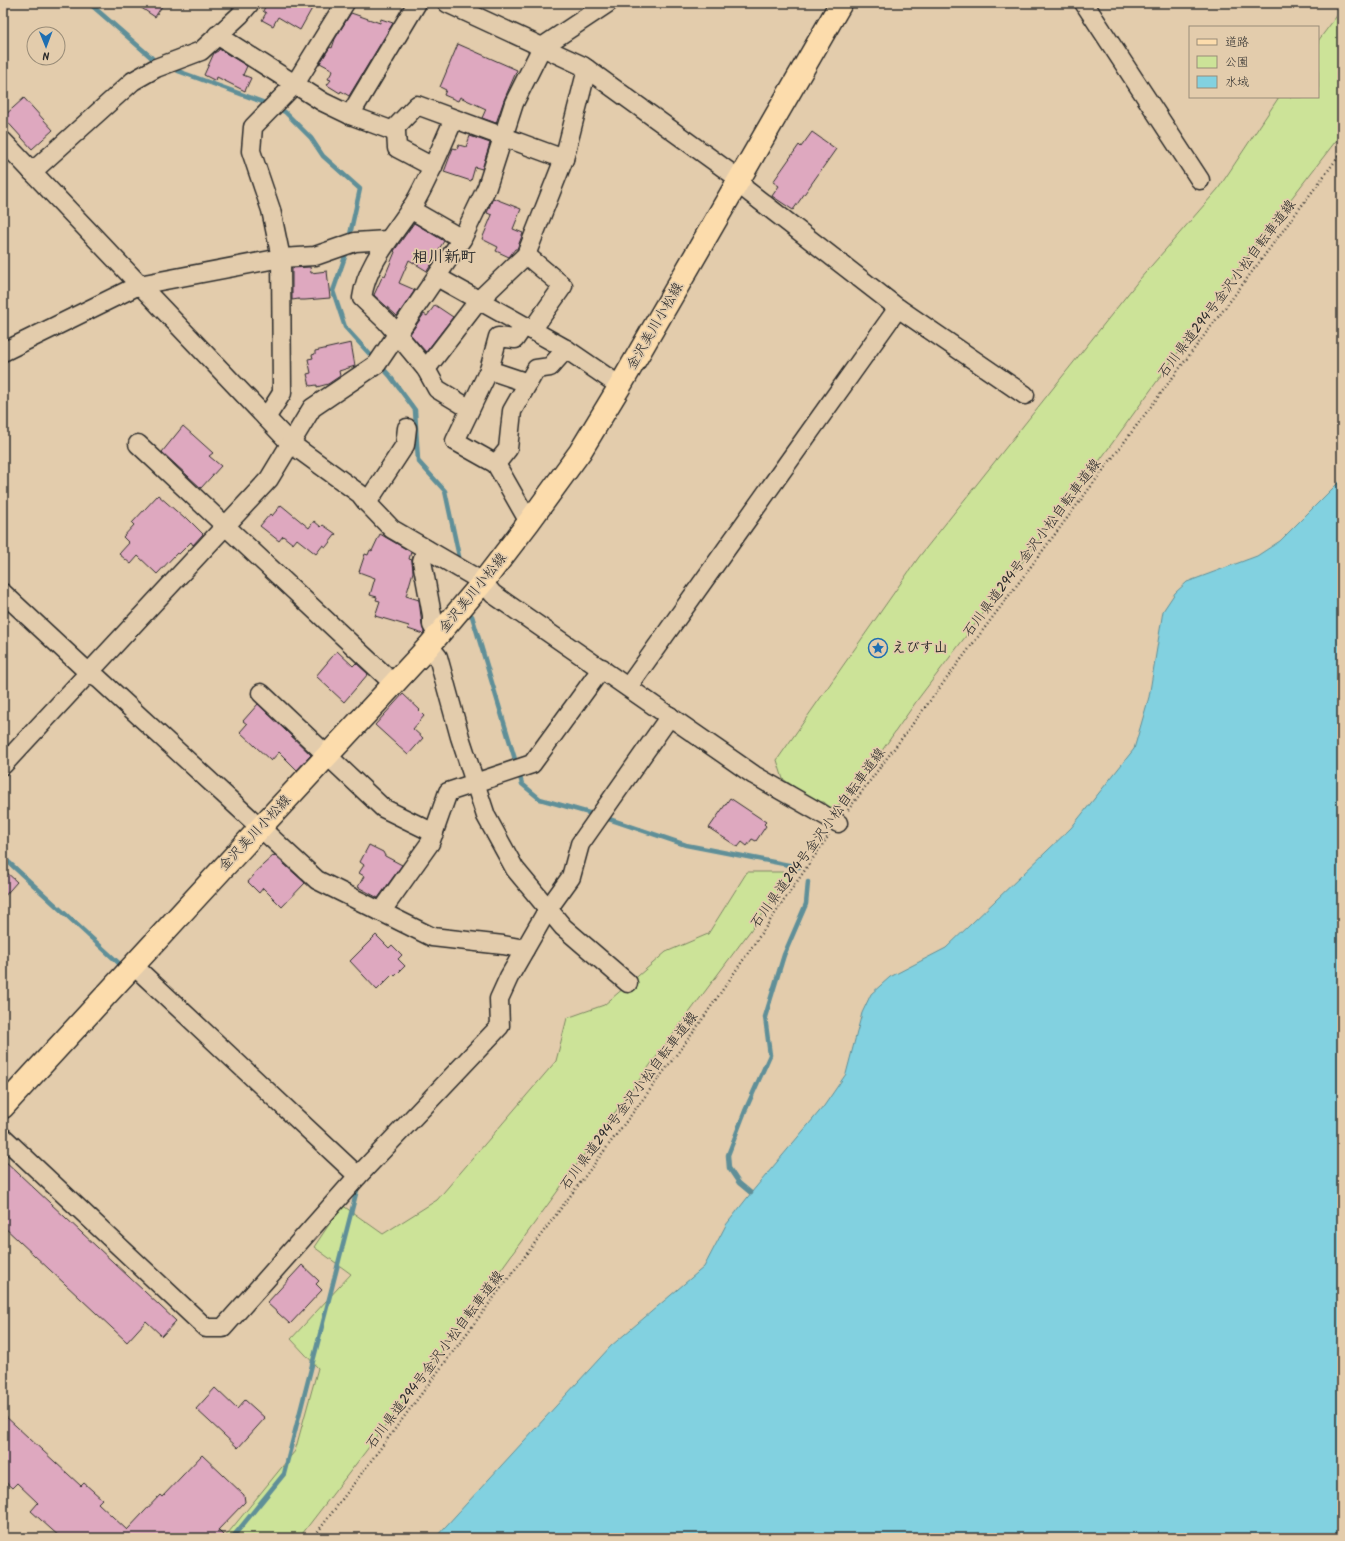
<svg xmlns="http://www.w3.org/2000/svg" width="1345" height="1541" font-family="Kalam,'Klee One',sans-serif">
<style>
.green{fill:#cce398;stroke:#7c8762}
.water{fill:#82d1e0;stroke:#5f8f98}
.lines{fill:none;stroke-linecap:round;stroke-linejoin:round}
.stream{stroke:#5f8f98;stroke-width:4.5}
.building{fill:#dea8bf;stroke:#2b2b2b}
.minor-casing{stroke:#2b2b2b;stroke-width:21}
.major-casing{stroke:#2b2b2b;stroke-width:25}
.path{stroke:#2b2b2b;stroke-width:2.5;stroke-dasharray:1 3;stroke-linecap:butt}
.minor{stroke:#e3ccac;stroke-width:18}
.major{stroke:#fcdcac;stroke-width:22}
.labels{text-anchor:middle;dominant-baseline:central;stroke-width:3.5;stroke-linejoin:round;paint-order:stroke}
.street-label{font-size:14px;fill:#2b2b2b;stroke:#e3ccac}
.poi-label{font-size:14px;font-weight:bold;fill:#2b2b2b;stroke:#e3ccac;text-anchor:start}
.quarter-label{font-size:16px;font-weight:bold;fill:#2b2b2b;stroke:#e3ccac}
</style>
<rect width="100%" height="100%" fill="#e3ccac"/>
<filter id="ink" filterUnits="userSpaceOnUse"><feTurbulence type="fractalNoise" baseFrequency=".025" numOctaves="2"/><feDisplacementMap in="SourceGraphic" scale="8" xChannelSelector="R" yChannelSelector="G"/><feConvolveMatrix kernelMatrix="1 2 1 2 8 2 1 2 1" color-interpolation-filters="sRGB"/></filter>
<g filter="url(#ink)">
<!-- green -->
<g class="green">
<polygon points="1342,9 1342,133 1263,235 1100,460 918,699 874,762 834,811 824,802 808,802 803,793 783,779 777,760 919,557 1139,280 1218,189 1279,97 1318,97 1318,41"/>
<polygon points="747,872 794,872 604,1127 426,1373 299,1538 224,1538 295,1451 318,1368 291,1339 351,1274 314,1247 342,1205 383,1234 437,1200 556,1061 567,1018 604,1005 666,952 708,934"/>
</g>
<!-- water -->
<polygon class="water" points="1342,479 1342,1538 435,1538 611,1346 704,1267 726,1225 751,1193 824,1106 846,1074 862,1013 871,994 890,977 946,948 1071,828 1134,749 1149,697 1163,611 1175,593 1187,582 1257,556 1280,541"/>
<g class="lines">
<!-- stream -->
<g class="stream">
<polyline points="89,3 152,58"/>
<polyline points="178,71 268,104"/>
<polyline points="277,108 285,112 311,138 323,156 360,189 349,239"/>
<polyline points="347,251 333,291 345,327 375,360"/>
<polyline points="380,365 390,376 415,410 418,461 445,491 460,561"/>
<polyline points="472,616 517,766"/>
<polyline points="519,773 522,784 540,799 596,815"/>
<polyline points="603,817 686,845 799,867"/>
<polyline points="3,857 122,966"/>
<polyline points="751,1193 739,1183 729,1168 728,1155 745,1111 770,1055 765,1017 784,955 806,904 808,882"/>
<polyline points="232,1538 284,1474 358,1186"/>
</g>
</g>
<!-- building -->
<g class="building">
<polygon points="134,3 164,3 155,17"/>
<polygon points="267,3 315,3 300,30 278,17 273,26 262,20 266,13 263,11"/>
<polygon points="351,13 380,23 381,19 393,23 349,96 341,91 340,93 327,85 331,80 328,79 333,70 320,63 330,47 332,48 335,39"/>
<polygon points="458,44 517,70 504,100 496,123 482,118 486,109 460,97 458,101 444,95 446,90 440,87"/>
<polygon points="219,49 247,66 243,75 251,78 245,91 217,77 216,81 204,75 214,53 218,51"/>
<polygon points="24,98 53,130 32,149 3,117"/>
<polygon points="812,132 836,149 793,210 772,196 779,186 773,182 799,145 801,147"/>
<polygon points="470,136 490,143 482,169 475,167 471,181 444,172 453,148 457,149 459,145 466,147"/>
<polygon points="493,198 521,209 513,229 523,233 517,249 515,249 509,257 496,251 498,247 482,239 492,215 487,213"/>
<polygon points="414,223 444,241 439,249 441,250 427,271 409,260 399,283 415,290 397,316 374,295 383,275 385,276 395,252 394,251"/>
<polygon points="310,267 311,273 327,271 330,298 305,300 299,300 299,299 292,300 292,268"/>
<polygon points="435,305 453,317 426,352 410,334 424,314 427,316"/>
<polygon points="351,343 355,366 339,371 340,376 328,384 317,387 317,385 310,386 307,374 311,373 308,359 313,358 312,355 315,354 315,351"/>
<polygon points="183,426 213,453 209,456 221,466 201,488 162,452"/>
<polygon points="158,495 184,518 186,517 203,534 193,545 191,542 179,554 177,553 157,574 138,556 131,564 119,554 129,543 123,537 134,525 132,523"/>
<polygon points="281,505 309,528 314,521 321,527 323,525 336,534 326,547 323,545 316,554 297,539 293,544 283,536 279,541 260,526 270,514 272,516"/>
<polygon points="380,534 411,552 409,559 412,560 413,572 406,596 419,600 422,625 424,632 423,634 408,629 409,626 375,616 380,601 376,600 377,597 370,595 375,578 359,572 365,554 368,555 370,550 372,551"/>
<polygon points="337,651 353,666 356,663 368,674 344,702 316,676"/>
<polygon points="403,694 420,710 419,711 424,716 413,729 423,738 408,755 375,725"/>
<polygon points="258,704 311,755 297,770 279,752 271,761 240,732 247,724 243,721"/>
<polygon points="730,798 766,822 764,824 766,826 756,841 752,839 747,846 742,842 738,847 709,828"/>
<polygon points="369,845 383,852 385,856 402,865 378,898 358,887 364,876 359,873 364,865 360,862"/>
<polygon points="274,855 305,883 282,907 263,888 259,893 248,882 254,875 253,874"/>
<polygon points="3,869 17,882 3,898"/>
<polygon points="376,935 389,948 392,945 402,955 398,959 405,966 395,976 393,974 377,990 350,961"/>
<polygon points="3,1159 176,1321 162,1336 146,1321 127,1342 3,1226"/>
<polygon points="302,1265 319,1281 316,1284 322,1290 290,1324 267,1303"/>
<polygon points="215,1388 237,1409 245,1400 265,1418 238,1448 196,1409"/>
<polygon points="3,1414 81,1486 84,1483 102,1499 98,1503 127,1530 160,1495 162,1497 202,1455 244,1495 245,1502 218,1530 226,1538 61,1538 31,1511 38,1503 17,1483 12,1488 3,1480"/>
</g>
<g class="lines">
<defs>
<g id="minor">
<polyline points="447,3 583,66 739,179 745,189 898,308 1025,395"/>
<polyline points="1084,3 1200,180"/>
<polyline points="217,35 323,102 350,115 396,132 397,148 433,167"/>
<polyline points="350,115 417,3"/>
<path d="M454,119C441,147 430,176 415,202C396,233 367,261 362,298L387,322L397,334L426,369L437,389L470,409"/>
<polyline points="392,131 417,105 564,159"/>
<polyline points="3,141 290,443 360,494 367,503 392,529 483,582 493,594 754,775 838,823"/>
<polyline points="32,172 133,81 156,68 201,51 240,15 250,3"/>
<polyline points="410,209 462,239"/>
<polyline points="526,255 563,286 532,330"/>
<polyline points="437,277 566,349 620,386"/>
<polyline points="524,326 515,339 498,337 489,370 455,441 496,464 529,522"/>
<polyline points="3,352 139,285 281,258 315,256 355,242 387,240"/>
<polyline points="426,369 479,300 526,255 564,159 587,69"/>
<polyline points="489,370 528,383"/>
<polyline points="266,418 282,393 281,258 271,210 251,151 253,127 295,84 345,3"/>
<polyline points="138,444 394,684"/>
<polyline points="496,464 508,449 512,411 536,369 550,367 566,349"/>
<polyline points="367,503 405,445 407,428"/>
<polyline points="426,549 422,561 432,615 432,625 438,636"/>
<polyline points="3,593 89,673 99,679 317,880 432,937 503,945 525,949"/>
<polyline points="429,646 438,657 460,737 486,816 515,869 563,927 628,983"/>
<polyline points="628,687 898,308"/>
<polyline points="261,693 383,808 434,833"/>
<polyline points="3,765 269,479 312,408 377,364 462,239 487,187 514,103 542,47 608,3"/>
<polyline points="381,912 430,843 448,792 532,764 602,668"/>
<polyline points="134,966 358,1176"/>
<polyline points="3,1137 206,1328 223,1328 358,1176 500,1026 499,999 509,977 548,909 571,877 580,844 670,716"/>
</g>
<polyline id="major" points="3,1107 260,828 429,646 483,582 529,522 580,452 620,386 841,3"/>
</defs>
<!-- minor casing -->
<use href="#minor" class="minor-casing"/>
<!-- major casing -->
<use href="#major" class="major-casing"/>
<!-- path -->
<g class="path">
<polyline points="848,810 1342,152"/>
<polyline points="313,1538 695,1030 829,835"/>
</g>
<!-- minor -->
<use href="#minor" class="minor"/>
<!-- major -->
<use href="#major" class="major"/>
</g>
</g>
<!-- icons -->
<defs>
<symbol id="sight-ring" viewBox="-11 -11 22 22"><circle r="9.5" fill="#e3ccac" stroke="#1f6fb2" stroke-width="1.5"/><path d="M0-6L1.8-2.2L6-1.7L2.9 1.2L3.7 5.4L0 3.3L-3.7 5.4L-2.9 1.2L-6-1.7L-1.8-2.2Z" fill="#1f6fb2"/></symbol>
</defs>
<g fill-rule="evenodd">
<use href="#sight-ring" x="867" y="637" width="22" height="22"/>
</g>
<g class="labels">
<!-- street labels -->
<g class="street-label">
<text transform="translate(1227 289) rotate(-53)">石川県道294号金沢小松自転車道線</text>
<text transform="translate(655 326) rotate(-60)">金沢美川小松線</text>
<text transform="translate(1032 548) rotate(-53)">石川県道294号金沢小松自転車道線</text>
<text transform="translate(473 593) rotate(-51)">金沢美川小松線</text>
<text transform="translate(255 833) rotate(-47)">金沢美川小松線</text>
<text transform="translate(818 838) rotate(-54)">石川県道294号金沢小松自転車道線</text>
<text transform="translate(629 1101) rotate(-53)">石川県道294号金沢小松自転車道線</text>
<text transform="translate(435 1360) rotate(-53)">石川県道294号金沢小松自転車道線</text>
</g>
<!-- poi labels -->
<g class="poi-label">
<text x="892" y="648">えびす山</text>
</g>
<!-- quarter labels -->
<g class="quarter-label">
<text x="444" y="257">相川新町</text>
</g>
</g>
<!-- margin -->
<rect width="1345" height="1541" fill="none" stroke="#e3ccac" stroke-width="16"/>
<rect x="8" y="8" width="1329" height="1525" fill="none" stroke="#2b2b2b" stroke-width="1.5" filter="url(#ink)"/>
<!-- legend -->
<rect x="1189" y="26" width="130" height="72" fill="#e3ccac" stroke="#998c78"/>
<rect x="1197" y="39" width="20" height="6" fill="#fcdcac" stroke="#998c78"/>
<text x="1225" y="46" font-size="12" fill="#2b2b2b">道路</text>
<rect x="1197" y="56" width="20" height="12" fill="#cce398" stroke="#998c78"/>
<text x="1225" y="66" font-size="12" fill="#2b2b2b">公園</text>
<rect x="1197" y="76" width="20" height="12" fill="#82d1e0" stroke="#998c78"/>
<text x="1225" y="86" font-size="12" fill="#2b2b2b">水域</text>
<!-- north arrow -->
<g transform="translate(46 46) rotate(179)"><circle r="19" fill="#e3ccac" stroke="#998c78"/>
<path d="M0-3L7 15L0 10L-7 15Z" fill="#1f6fb2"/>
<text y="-6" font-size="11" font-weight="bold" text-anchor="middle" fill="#2b2b2b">N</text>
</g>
</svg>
